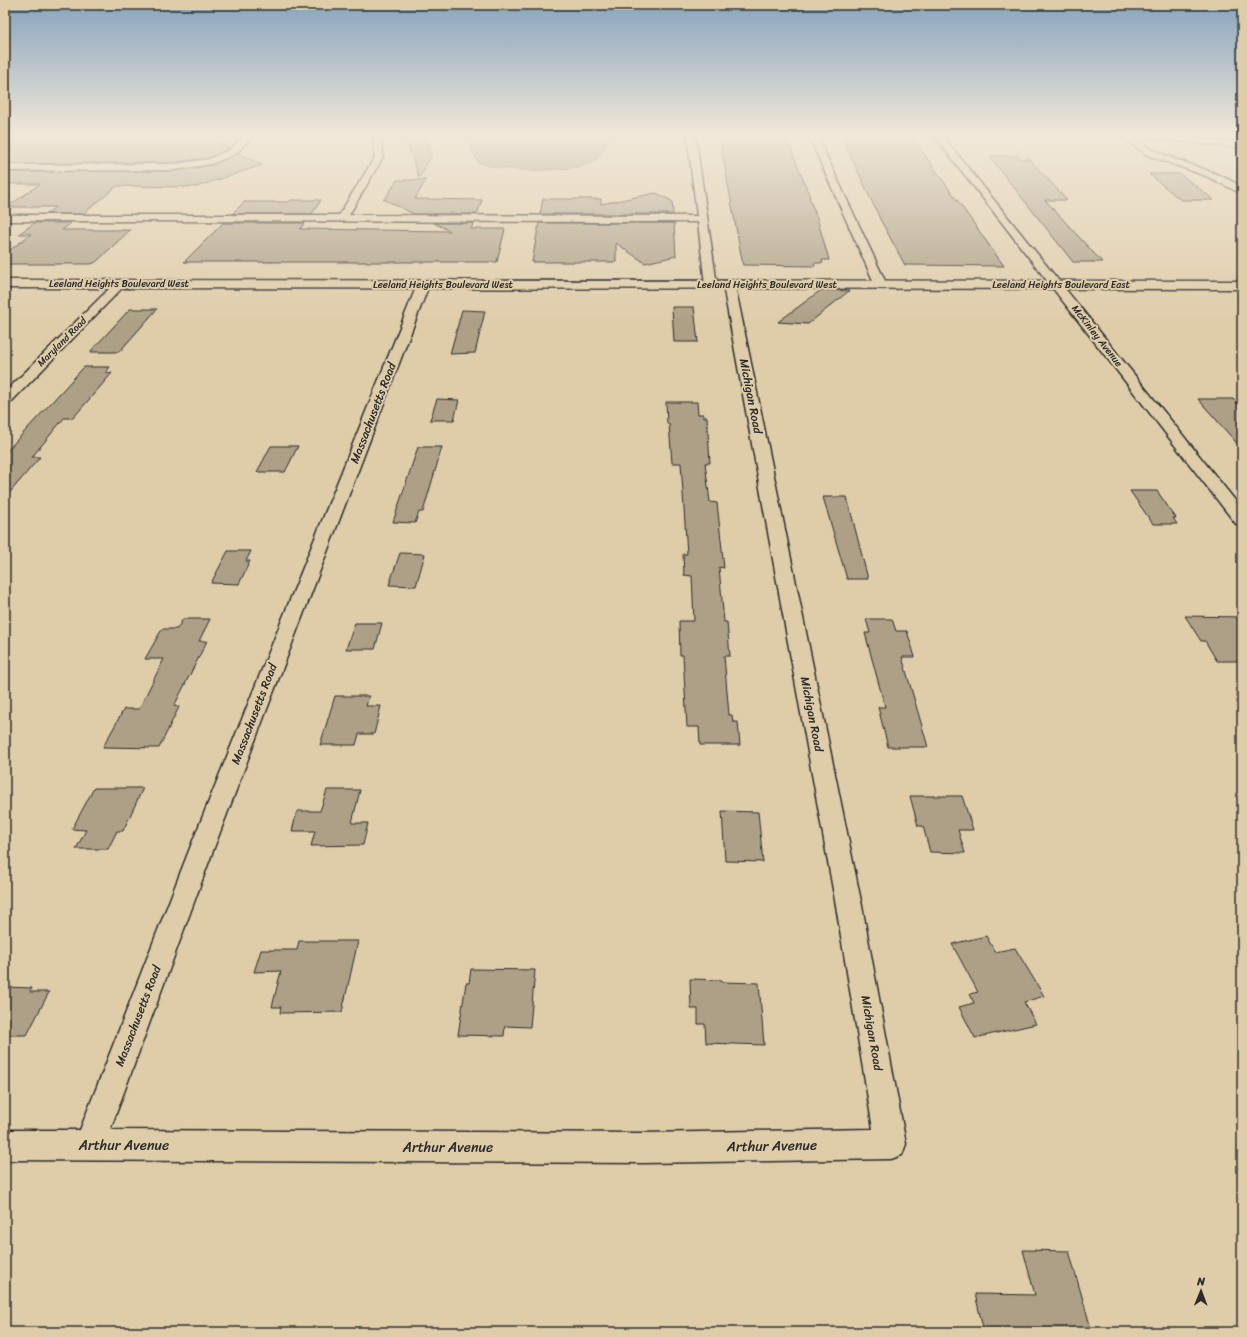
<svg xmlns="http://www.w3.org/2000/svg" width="1247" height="1337" font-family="Sriracha,sans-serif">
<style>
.water{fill:#988d78;stroke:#6c6659}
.building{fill:#ada087;stroke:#2b2b2b}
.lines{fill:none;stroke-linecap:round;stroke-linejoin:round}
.minor-casing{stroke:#2b2b2b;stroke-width:3}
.secondary-casing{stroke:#2b2b2b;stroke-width:3}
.minor{fill:#dfcdaa;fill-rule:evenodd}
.secondary{fill:#dfcdaa;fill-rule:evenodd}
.labels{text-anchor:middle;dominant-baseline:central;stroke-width:4;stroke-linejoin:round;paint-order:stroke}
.far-street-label{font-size:10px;fill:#2b2b2b;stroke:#dfcdaa}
.street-label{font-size:12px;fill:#2b2b2b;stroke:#dfcdaa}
.near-street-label{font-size:14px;fill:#2b2b2b;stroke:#dfcdaa}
</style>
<rect width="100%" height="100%" fill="#dfcdaa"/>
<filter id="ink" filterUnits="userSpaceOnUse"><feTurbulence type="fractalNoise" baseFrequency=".025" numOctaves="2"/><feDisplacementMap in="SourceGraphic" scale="8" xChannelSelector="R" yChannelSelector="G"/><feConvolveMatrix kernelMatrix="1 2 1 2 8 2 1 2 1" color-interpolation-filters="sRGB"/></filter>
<g filter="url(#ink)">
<!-- water -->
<path class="water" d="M476,134H609C608,142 600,158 593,162C572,173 499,173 478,162L470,148Z"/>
<!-- building -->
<g class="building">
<polygon points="5,137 207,137 229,148 209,158 175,162 5,164"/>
<polygon points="842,137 912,137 1004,266 905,265 881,221"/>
<polygon points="426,139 432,154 419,178 406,140"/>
<polygon points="720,141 788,141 810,197 809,197 817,218 829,260 822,260 823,263 814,263 815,266 743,265"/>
<polygon points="238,153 262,165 196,187 117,186 83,214 46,214 55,207 7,207 40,184 5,184 5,172 175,171 212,165"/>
<polygon points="989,156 1018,156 1021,159 1029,159 1067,200 1045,200 1102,262 1073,262"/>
<polygon points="1149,174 1180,174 1214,200 1181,200"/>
<polygon points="397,180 426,180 415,199 482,200 477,214 414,214 383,199 385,199"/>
<polygon points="656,193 672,201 673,214 540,214 543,199 601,199 601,204"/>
<polygon points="291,200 321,200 312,214 232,214 244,202 289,202"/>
<polygon points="34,223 71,223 62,230 130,230 96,262 91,264 5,264 5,254 31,234 19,234"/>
<polygon points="223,223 305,223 300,229 450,231 434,223 474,223 471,229 505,229 497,262 184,262"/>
<polygon points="539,223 674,223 676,256 645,263 616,243 616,262 532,262"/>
<polygon points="821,290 849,291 808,324 778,322"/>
<polygon points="672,307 694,307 698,342 674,342"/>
<polygon points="130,309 157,309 119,352 90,352"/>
<polygon points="462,310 485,311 475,353 450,354"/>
<polygon points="84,367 110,367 106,372 112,373 73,418 64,418 32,457 40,457 5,498 5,453"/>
<polygon points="437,399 459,400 454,420 430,420"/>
<polygon points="1198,399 1233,399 1242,408 1242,449"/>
<polygon points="666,402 697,402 698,414 703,414 703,417 707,417 710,463 705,463 710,502 717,503 724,568 719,567 724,622 727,622 730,656 724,656 729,715 732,715 733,722 738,722 740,745 700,745 699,727 687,727 683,655 680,655 679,621 694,621 692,576 684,575 683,554 687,554 681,463 672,463 669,424 667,424"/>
<polygon points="271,446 298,446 285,472 257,472"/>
<polygon points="418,447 442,447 423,512 419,512 415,523 393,522"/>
<polygon points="1130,491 1157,491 1176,518 1173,518 1177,524 1153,524"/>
<polygon points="823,497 847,497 868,579 847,579"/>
<polygon points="228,551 251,551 246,561 250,561 239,584 211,583"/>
<polygon points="400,553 425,554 416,586 389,585"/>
<polygon points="1185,616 1242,617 1242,661 1217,661 1205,641 1201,641"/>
<polygon points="183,619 210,619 199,641 207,641 174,706 179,707 159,748 103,747 124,709 139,709 164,659 145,659 162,629 177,629"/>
<polygon points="866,619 892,619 896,631 907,631 915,657 902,657 928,747 888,747 878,707 885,707 865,633 870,633"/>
<polygon points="355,623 382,623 375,649 346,649"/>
<polygon points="335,696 369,696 366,706 381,706 374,734 359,734 356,745 320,745"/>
<polygon points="94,788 143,788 123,831 117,831 108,849 76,849 86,830 72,829"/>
<polygon points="327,790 360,790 352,823 368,823 363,845 311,846 315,831 292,831 297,811 320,811"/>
<polygon points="910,796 962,796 973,830 958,830 965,853 930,852 923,826 918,826"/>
<polygon points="722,811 758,812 763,862 725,861"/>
<polygon points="986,936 995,952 1015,948 1044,996 1024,1002 1036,1024 975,1038 959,1007 974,1003 970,994 978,992 952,944"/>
<polygon points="299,941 358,941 342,1012 280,1013 281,1007 272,1007 281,971 254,972 261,950 297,950"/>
<polygon points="471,969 535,970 530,1027 505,1026 504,1036 458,1035 466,983 469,983"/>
<polygon points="690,979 722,980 722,982 759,983 764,1045 706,1043 705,1024 698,1024 698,1009 691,1009"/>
<polygon points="5,987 32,988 30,992 49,992 27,1035 8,1035 5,1041"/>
<polygon points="1023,1250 1069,1251 1092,1332 984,1332 975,1294 1035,1295"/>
</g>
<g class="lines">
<defs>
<g id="minor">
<polygon points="247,134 255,134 235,154 226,158 211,164 175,170 5,171 5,165 175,164 209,159 220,154 229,150"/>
<polygon points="373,134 381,134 383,157 349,215 697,216 687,134 695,134 717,285 711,288 705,285 698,222 5,221 5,215 339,215 375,157"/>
<polygon points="808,134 816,134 887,285 885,287 877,287 875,285"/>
<polygon points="933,134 941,134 1242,509 1242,525 1236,524"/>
<path d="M1118,134H1154L1242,142V148L1130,136C1163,161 1207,165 1242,187V194L1206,176L1147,155Z"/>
<polygon points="120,281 124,282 126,284 124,286 10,403 5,404 5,392 116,282"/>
<polygon points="423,282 429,285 214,848 110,1130 643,1133 873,1129 836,906 723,285 729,282 735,285 862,906 906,1144 902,1155 891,1159 643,1163 5,1160 5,1130 80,1130 190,848 417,285"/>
</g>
<polygon id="secondary" points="5,280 1242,281 1242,289 5,288"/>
</defs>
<!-- minor casing -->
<use href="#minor" class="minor-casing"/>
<!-- secondary casing -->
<use href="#secondary" class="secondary-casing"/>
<!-- minor -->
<use href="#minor" class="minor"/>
<!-- secondary -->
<use href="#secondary" class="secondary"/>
</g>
</g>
<!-- sky -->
<linearGradient id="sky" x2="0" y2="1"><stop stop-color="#88a4bb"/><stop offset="0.42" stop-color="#f1e8d9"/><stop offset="1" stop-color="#f1e8d9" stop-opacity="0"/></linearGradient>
<rect width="1247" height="321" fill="url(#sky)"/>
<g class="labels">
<!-- far-street labels -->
<g class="far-street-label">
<text x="119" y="284">Leeland Heights Boulevard West</text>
<text x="443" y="285">Leeland Heights Boulevard West</text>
<text x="767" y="285">Leeland Heights Boulevard West</text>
<text x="1061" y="285">Leeland Heights Boulevard East</text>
<text transform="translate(1097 336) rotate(52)">McKinley Avenue</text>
<text transform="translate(62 342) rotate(-45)">Maryland Road</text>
</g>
<!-- street labels -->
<g class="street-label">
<text transform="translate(751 396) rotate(79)">Michigan Road</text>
<text transform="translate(373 413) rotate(-69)">Massachusetts Road</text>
<text transform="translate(254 714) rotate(-69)">Massachusetts Road</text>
<text transform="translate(812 714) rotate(79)">Michigan Road</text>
<text transform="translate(138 1016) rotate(-69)">Massachusetts Road</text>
<text transform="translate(872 1033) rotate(80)">Michigan Road</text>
</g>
<!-- near-street labels -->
<g class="near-street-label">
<text x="124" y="1145">Arthur Avenue</text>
<text transform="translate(772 1146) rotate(-1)">Arthur Avenue</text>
<text x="448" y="1147">Arthur Avenue</text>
</g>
</g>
<!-- margin -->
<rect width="1247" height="1337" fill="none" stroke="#dfcdaa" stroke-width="20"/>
<rect x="10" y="10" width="1227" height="1317" fill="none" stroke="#2b2b2b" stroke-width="1.5" filter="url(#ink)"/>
<!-- north arrow -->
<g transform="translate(1201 1291) rotate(1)" stroke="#dfcdaa" stroke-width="3" paint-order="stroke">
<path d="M0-3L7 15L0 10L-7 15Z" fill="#2b2b2b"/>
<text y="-6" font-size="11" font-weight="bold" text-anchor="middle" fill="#2b2b2b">N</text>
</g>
</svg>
